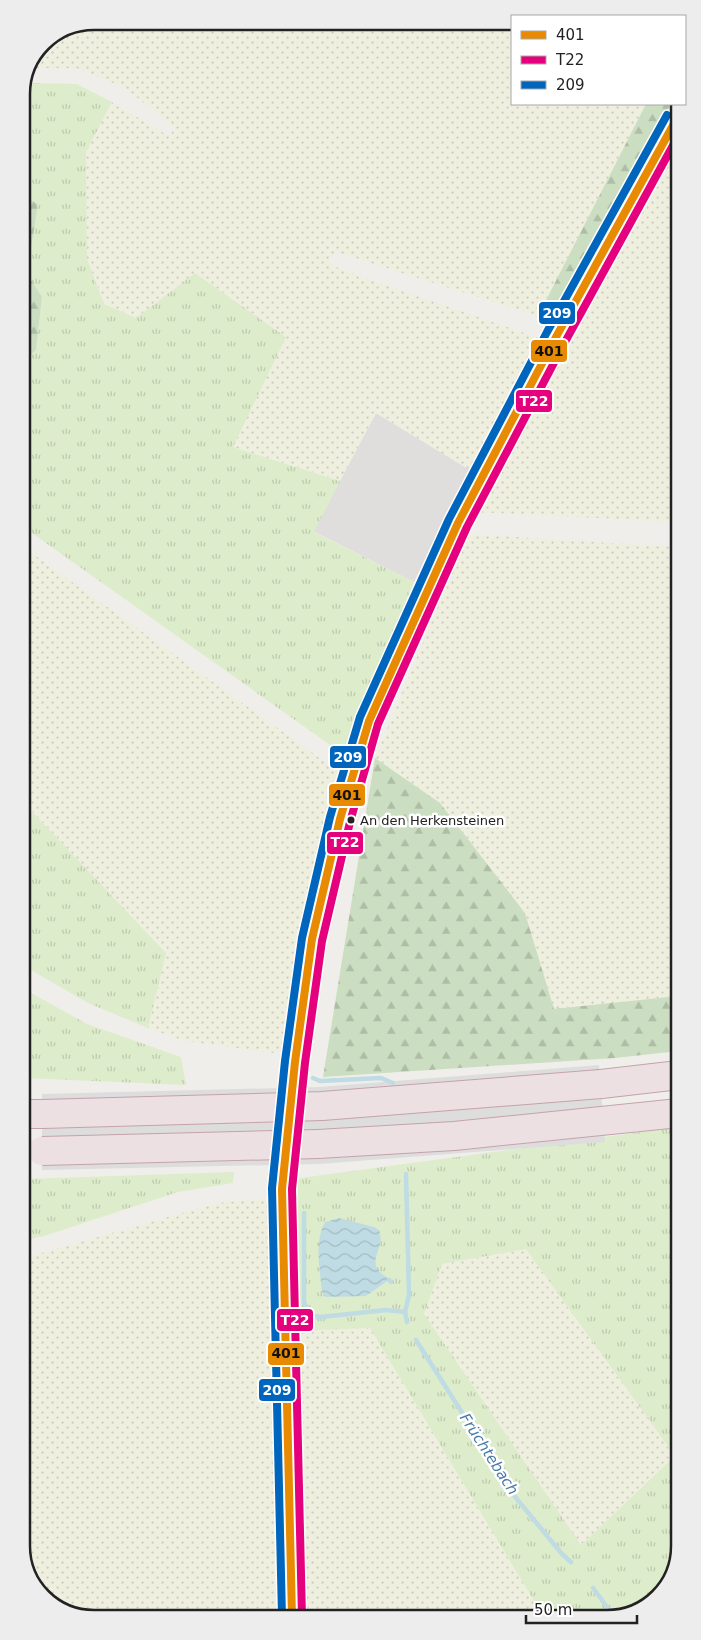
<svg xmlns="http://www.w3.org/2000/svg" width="701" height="1640" font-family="'DejaVu Sans',sans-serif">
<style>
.residential{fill:#dfdedc}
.farmland{fill:url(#farmland-dots)}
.grass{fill:url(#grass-tufts);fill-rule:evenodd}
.forest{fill:url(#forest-firs)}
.water{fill:url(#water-waves)}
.pier{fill:#dedddd}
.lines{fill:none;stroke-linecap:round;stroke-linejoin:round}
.stream{stroke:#bfdbe3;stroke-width:4.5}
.minor-casing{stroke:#c9c8c7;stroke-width:22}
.highway-casing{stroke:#c5a2ac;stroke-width:30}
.minor{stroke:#fdfcfc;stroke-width:20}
.highway{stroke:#ece0e2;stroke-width:28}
.highway-bridge-casing{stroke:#c5a2ac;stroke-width:30;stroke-linecap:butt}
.highway-bridge{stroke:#ece0e2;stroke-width:28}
.bus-1-casing{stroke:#fff;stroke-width:11}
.bus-2-casing{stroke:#fff;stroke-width:11}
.bus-3-casing{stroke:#fff;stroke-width:11}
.bus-1{stroke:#e98b02;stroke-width:8}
.bus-2{stroke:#e5007d;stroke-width:8}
.bus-3{stroke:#0065bd;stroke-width:8}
.bus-dot{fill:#222;stroke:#fff;stroke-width:2}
.labels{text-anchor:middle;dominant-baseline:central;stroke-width:5;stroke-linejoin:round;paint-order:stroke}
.bus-label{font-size:13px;fill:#222;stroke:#fff;text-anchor:start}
.water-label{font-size:15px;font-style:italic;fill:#4a7aab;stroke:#fff}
.rim{fill:none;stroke:#222;stroke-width:2.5}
.line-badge{stroke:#fff;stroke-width:2}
.badge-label{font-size:14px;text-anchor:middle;font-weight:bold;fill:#fff}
.pale-badge-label{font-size:14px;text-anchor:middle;font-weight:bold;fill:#111}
</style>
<defs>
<pattern id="farmland-dots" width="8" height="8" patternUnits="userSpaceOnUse" patternTransform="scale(1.25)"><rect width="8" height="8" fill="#efefdf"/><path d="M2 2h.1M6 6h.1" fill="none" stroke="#cdcdbf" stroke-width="1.8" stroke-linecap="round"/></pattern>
<pattern id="grass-tufts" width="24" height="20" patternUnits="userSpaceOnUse" patternTransform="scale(1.25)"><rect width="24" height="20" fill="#ddeccb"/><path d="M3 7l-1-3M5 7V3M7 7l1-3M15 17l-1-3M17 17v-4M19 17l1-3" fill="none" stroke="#bdcaae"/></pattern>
<pattern id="forest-firs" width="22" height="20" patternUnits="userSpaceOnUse" patternTransform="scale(1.25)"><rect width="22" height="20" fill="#cbdec1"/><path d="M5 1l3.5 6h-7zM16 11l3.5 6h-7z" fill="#aebea6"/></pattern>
<pattern id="water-waves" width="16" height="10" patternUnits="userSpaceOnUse" patternTransform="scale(1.25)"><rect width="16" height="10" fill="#bfdbe3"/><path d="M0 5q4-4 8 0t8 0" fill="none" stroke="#a4bcc2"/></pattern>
</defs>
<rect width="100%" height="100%" fill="#f0eeeb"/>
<!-- residential -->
<polygon class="residential" points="376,413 470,470 414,582 313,531"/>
<!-- farmland -->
<g class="farmland">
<polygon points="94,21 512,21 512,104 646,104 538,316 336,252 329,262 340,269 539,338 470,470 376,413 340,481 233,447 285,336 195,273 136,318 104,304 87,259 86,152 112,102 169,136 175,128 125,88 76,68 31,68 43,42"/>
<polygon points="676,148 677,522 473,512 568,333"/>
<polygon points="468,534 677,547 678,996 554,1009 525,913 440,803 375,758"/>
<polygon points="23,547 341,773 285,1043 274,1053 184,1041 148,1028 166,953 23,802"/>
<polygon points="274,1198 282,1617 89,1619 50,1604 25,1569 24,1258 217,1203"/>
<polygon points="526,1249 675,1456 581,1545 423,1314 442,1264"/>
<polygon points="369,1326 543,1616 301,1617 295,1331"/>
</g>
<!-- grass -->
<g class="grass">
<polygon points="24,83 77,84 112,102 86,152 87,259 104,304 136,318 195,273 286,337 233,447 340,481 314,532 414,582 378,671 351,748 340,752 22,526 22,361 36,349 42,297 27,275 38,204 22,195 21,90"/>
<polygon points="23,802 166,953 148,1028 88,1003 24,966"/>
<polygon points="24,989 87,1024 181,1057 186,1085 24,1078"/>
<path d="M679,1127L680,1546L665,1590L630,1615L543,1616L370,1328L295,1331L293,1179ZM526,1249L675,1456L581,1545L424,1314L442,1264Z"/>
<polygon points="234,1172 233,1183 178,1192 44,1236 24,1240 24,1179"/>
</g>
<!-- forest -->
<g class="forest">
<polygon points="646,104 671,104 553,319 538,316"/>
<polygon points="22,195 38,204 27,274 42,297 36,350 22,361"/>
<polygon points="375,758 440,803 525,913 554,1009 678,996 678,1051 615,1058 323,1077"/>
</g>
<!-- water -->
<path class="water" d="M339,1218L374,1227L379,1230C387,1251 360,1263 390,1279L366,1296L326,1297L322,1292C320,1269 314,1243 325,1222Z"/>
<!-- pier -->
<polygon class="pier" points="599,1065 605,1142 319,1164 42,1170 42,1094 319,1087"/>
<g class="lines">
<!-- stream -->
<g class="stream">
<polyline points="313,1078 320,1081 381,1078 393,1083"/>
<polyline points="406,1174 409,1295 405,1312 407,1322"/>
<polyline points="304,1213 304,1303 313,1316 321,1317 386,1310 405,1312"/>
<polyline points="389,1280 391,1282"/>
<polyline points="416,1340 516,1498 562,1554 571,1562"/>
<polyline points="593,1588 613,1615"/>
</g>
<defs>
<polyline id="minor" points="292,1617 282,1189 295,1062 312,939 340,819 369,721 458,523 556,337 676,120"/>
<g id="highway">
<polyline points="601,1084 679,1075"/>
<polyline points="24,1114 42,1114"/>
<polyline points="318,1144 454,1136 679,1113"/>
</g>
</defs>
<!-- minor casing -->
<use href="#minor" class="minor-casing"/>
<!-- highway casing -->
<use href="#highway" class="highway-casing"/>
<!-- minor -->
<use href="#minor" class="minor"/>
<!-- highway -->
<use href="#highway" class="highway"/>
<defs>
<g id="highway-bridge">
<polyline points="42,1114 322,1106 601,1084"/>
<polyline points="42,1151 318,1144"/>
</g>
</defs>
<!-- highway-bridge casing -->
<use href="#highway-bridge" class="highway-bridge-casing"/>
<!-- highway-bridge -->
<use href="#highway-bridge" class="highway-bridge"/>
<defs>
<polyline id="bus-1" points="292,1617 282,1189 295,1062 312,939 340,819 369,721 458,523 556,337 676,120"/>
<polyline id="bus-2" points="302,1617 292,1189 305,1063 322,941 350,822 378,724 467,527 565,342 676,140"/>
<polyline id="bus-3" points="282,1617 272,1188 285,1061 302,938 330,817 360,717 449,519 547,332 667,115"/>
</defs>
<!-- bus-1 casing -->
<use href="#bus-1" class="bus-1-casing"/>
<!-- bus-2 casing -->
<use href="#bus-2" class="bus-2-casing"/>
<!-- bus-3 casing -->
<use href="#bus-3" class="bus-3-casing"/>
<!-- bus-1 -->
<use href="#bus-1" class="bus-1"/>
<!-- bus-2 -->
<use href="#bus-2" class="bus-2"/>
<!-- bus-3 -->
<use href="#bus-3" class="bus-3"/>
</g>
<!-- markers -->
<circle class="bus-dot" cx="351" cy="820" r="4.5"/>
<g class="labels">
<!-- bus labels -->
<g class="bus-label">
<text x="360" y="820">An den Herkensteinen</text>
</g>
<!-- water labels -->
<g class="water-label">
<text transform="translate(489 1454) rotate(57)">Früchtebach</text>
</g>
</g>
<!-- crop -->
<path d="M0 0H701V1640H0ZM94 30H607A64 64 0 0 1 671 94V1546A64 64 0 0 1 607 1610H94A64 64 0 0 1 30 1546V94A64 64 0 0 1 94 30Z" fill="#ededed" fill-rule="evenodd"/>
<path class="rim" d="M94 30H607A64 64 0 0 1 671 94V1546A64 64 0 0 1 607 1610H94A64 64 0 0 1 30 1546V94A64 64 0 0 1 94 30Z"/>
<g class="line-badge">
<rect x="538" y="301" width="38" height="24" rx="5" fill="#0065bd"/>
<rect x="530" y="339" width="38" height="24" rx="5" fill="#e98b02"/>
<rect x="515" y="389" width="38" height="24" rx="5" fill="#e5007d"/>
<rect x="329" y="745" width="38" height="24" rx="5" fill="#0065bd"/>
<rect x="328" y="783" width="38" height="24" rx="5" fill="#e98b02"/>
<rect x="326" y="831" width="38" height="24" rx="5" fill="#e5007d"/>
<rect x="276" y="1308" width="38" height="24" rx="5" fill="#e5007d"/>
<rect x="267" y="1342" width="38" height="24" rx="5" fill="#e98b02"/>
<rect x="258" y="1378" width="38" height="24" rx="5" fill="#0065bd"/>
</g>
<g class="badge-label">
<text x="557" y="318">209</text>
<text x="534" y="406">T22</text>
<text x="348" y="762">209</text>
<text x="345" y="847">T22</text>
<text x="295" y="1325">T22</text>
<text x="277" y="1395">209</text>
</g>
<g class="pale-badge-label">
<text x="549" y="356">401</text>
<text x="347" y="800">401</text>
<text x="286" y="1358">401</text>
</g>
<!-- legend -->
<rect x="511" y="15" width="175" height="90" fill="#ffffff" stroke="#a7a7a7"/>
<rect x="521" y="31" width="25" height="8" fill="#e98b02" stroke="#a7a7a7"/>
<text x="556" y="40" font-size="15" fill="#222222">401</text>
<rect x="521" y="56" width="25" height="8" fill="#e5007d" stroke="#a7a7a7"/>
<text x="556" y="65" font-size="15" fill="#222222">T22</text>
<rect x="521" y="81" width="25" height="8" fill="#0065bd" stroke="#a7a7a7"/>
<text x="556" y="90" font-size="15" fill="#222222">209</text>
<!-- scale -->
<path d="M526 1615v8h111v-8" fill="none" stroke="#222222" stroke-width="2.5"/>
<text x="534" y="1615" font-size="15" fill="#222222" stroke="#ffffff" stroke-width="4" paint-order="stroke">50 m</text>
</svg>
